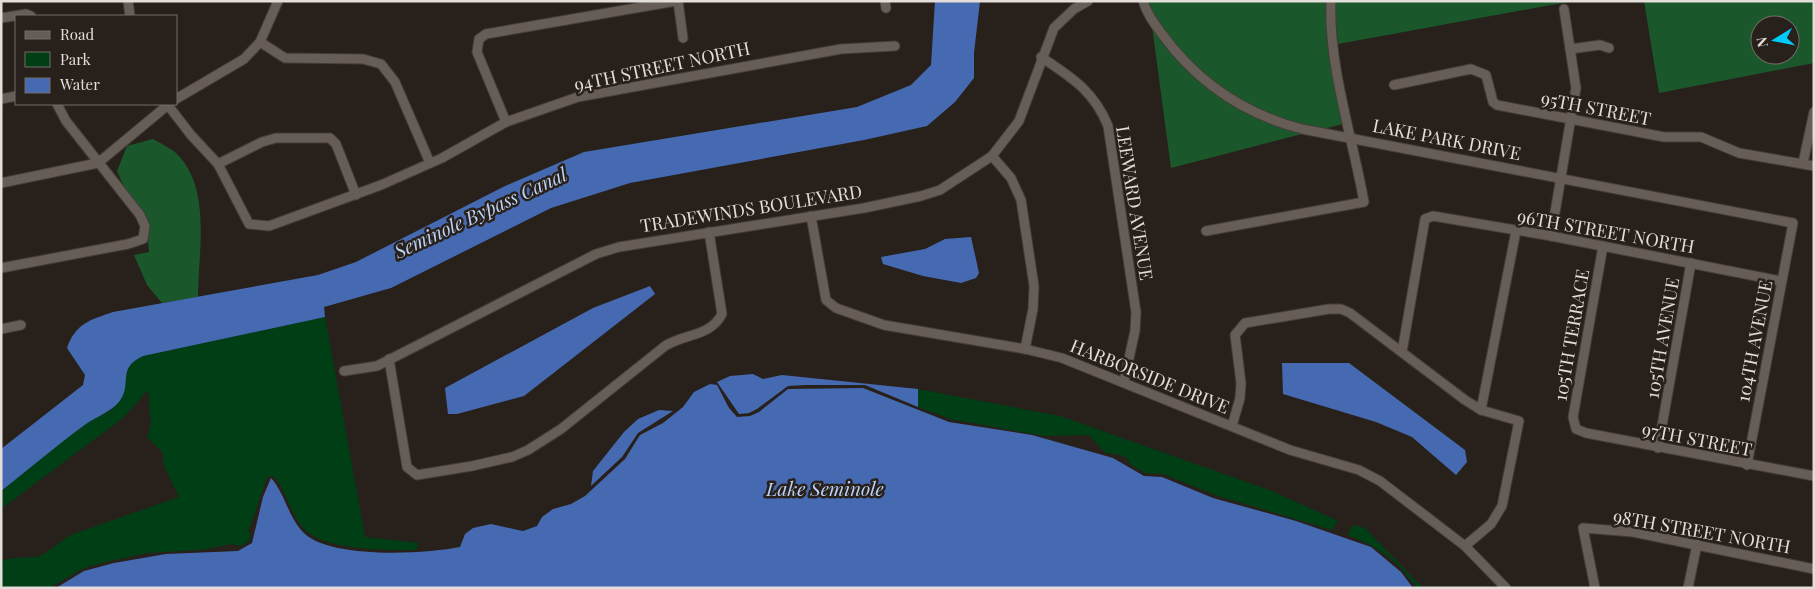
<svg xmlns="http://www.w3.org/2000/svg" width="1815" height="589" font-family="'Playfair Display',serif">
<style>
.green{fill:#003e16}
.forest{fill:#1a582b;fill-rule:evenodd}
.water{fill:#466ab2}
.lines{fill:none;stroke-linecap:round;stroke-linejoin:round}
.minor-casing{stroke:#433d39;stroke-width:11}
.minor{stroke:#665d57;stroke-width:9}
.labels{text-anchor:middle;dominant-baseline:central;stroke-width:5;stroke-linejoin:round;paint-order:stroke}
.street-label{font-size:18px;fill:#e3deda;stroke:#28211b}
.water-label{font-size:19px;font-style:italic;fill:#bcd2f9;stroke:#28211b}
</style>
<rect width="100%" height="100%" fill="#28211b"/>
<!-- green -->
<g class="green">
<path d="M325,317L365,537L419,543L416,550C387,550 325,551 304,529C290,514 287,490 273,476L267,477C261,493 256,513 248,531L251,535L249,541L241,546L232,544L200,550L148,553L114,560L84,568L49,588H1V561C14,556 28,559 40,556C45,554 65,538 73,534L179,497L164,466L162,452L147,437L151,424L148,390L123,418L1,509V491C29,469 57,445 86,424C95,418 111,412 118,403C132,384 117,368 143,356Z"/>
<polygon points="918,389 1060,416 1272,491 1338,521 1332,530 1215,495 1163,474 1145,473 1130,464 1128,459 1121,455 1105,453 1089,435 1044,436 950,419 918,407"/>
<path d="M1353,525L1365,528L1423,588H1417C1396,559 1379,547 1347,535Z"/>
</g>
<!-- forest -->
<g class="forest">
<polygon points="1148,1 1327,1 1329,38 1343,124 1323,129 1275,118 1226,93 1200,72 1179,51 1150,10"/>
<polygon points="1334,1 1573,1 1338,44"/>
<path d="M1644,1H1814V63L1659,93ZM1760,25H1790V55H1760Z"/>
<path d="M1152,26C1189,78 1240,122 1306,133L1171,168Z"/>
<path d="M153,139C161,144 171,148 177,154C212,189 198,253 198,297L162,303L147,285L134,255L149,252L148,241L117,171L127,146Z"/>
</g>
<!-- water -->
<g class="water">
<path d="M935,1H980L974,53V78L955,102L927,126L864,140L630,183L551,208L391,288L324,307L325,317L143,356C115,369 134,385 118,403C110,412 96,417 86,424C57,445 29,469 1,491V449L83,385L85,375L67,348C76,323 90,320 113,312L318,275L356,262L505,186L584,152L857,107L911,85L931,65Z"/>
<polygon points="971,237 979,273 976,278 961,283 923,276 883,264 881,257 925,249 945,239"/>
<polygon points="650,286 655,294 524,396 457,414 448,414 445,388 593,308"/>
<polygon points="1282,363 1349,363 1465,450 1467,462 1456,475 1412,437 1376,422 1283,394"/>
<polygon points="753,374 763,379 782,375 918,389 918,407 865,385 806,385 788,386 757,409 749,413 739,414 717,382 730,376"/>
<path d="M710,384L717,385L729,408L737,417L750,416L759,412L788,389L863,388L949,422L1032,435L1113,458L1144,476L1162,477L1213,498L1296,521L1371,547L1401,572L1413,588H56L84,571L114,563L166,554L238,551L252,543L263,497L271,478C284,492 288,515 301,530C325,560 425,554 460,547L465,534L473,528L491,524L523,531L537,526L542,517L553,509L571,504L585,496L625,459L640,435L663,423L683,407L694,392Z"/>
<polygon points="659,410 673,411 638,433 622,457 591,486 593,471 624,432 638,419"/>
</g>
<g class="lines">
<defs>
<g id="minor">
<polyline points="128,1 130,16"/>
<polyline points="678,1 683,38"/>
<polyline points="885,1 886,8"/>
<path d="M1143,1C1147,14 1154,23 1162,34C1197,82 1244,114 1302,129L1793,223L1747,465"/>
<polyline points="1,18 26,14 31,16"/>
<polyline points="260,42 285,58 363,59 381,64 395,82 430,163"/>
<polyline points="1570,49 1600,45 1609,48"/>
<path d="M1041,57C1071,77 1094,91 1108,126L1136,312L1135,331L1124,381"/>
<polyline points="1394,85 1471,69 1486,75 1493,102 1497,105 1664,137 1701,137 1739,153 1814,166"/>
<polyline points="1,99 16,96"/>
<polyline points="176,99 244,59 260,42 278,1"/>
<polyline points="167,104 191,135 218,164 249,224 269,226 381,185 442,158 506,122 578,97 841,49 895,46"/>
<polyline points="506,122 477,52 479,39 486,34 676,1"/>
<polyline points="992,156 1011,178 1021,200 1034,286 1033,309 1025,349"/>
<polyline points="1803,163 1814,112"/>
<polyline points="218,164 262,142 276,138 330,138 336,144 356,195"/>
<polyline points="1,183 98,163 169,104"/>
<polyline points="811,216 826,300 836,308 884,325 1025,349 1062,358 1290,450 1359,470 1380,481 1465,546 1506,588"/>
<path d="M1206,231L1364,202C1353,139 1328,65 1331,1"/>
<polyline points="1551,236 1576,88 1564,9"/>
<polyline points="1603,246 1573,417 1576,429 1586,433 1814,476"/>
<polyline points="1,268 128,244 143,239 145,226 140,215 66,121 57,104"/>
<polyline points="1,329 21,325"/>
<polyline points="1402,352 1425,219 1433,216 1551,236 1781,281"/>
<path d="M389,359L407,467L417,475L472,466L512,457L528,450L561,429L665,346C686,333 710,337 722,314L709,232"/>
<polyline points="344,371 377,366 596,254 619,247 864,208 921,196 940,190 992,156 1019,121 1054,28 1074,9 1088,1"/>
<polyline points="1481,410 1516,231"/>
<polyline points="1232,426 1240,398 1241,383 1235,335 1245,323 1329,309 1341,309 1350,313 1465,400 1481,410 1519,421 1502,506 1491,524 1465,546"/>
<polyline points="1658,448 1691,263"/>
<polyline points="1595,588 1583,528 1633,532 1814,569"/>
<polyline points="1688,588 1697,544"/>
</g>
</defs>
<!-- minor casing -->
<use href="#minor" class="minor-casing"/>
<!-- minor -->
<use href="#minor" class="minor"/>
</g>
<g class="labels">
<!-- street labels -->
<g class="street-label">
<text transform="translate(662 66) rotate(-12)">94TH STREET NORTH</text>
<text transform="translate(1596 108) rotate(11)">95TH STREET</text>
<text transform="translate(1447 139) rotate(11)">LAKE PARK DRIVE</text>
<text transform="translate(1135 203) rotate(81)">LEEWARD AVENUE</text>
<text transform="translate(751 208) rotate(-9)">TRADEWINDS BOULEVARD</text>
<text transform="translate(1606 231) rotate(10)">96TH STREET NORTH</text>
<text transform="translate(1571 335) rotate(-80)">105TH TERRACE</text>
<text transform="translate(1662 338) rotate(-80)">105TH AVENUE</text>
<text transform="translate(1754 341) rotate(-79)">104TH AVENUE</text>
<text transform="translate(1150 376) rotate(22)">HARBORSIDE DRIVE</text>
<text transform="translate(1697 439) rotate(11)">97TH STREET</text>
<text transform="translate(1702 531) rotate(10)">98TH STREET NORTH</text>
</g>
<!-- water labels -->
<g class="water-label">
<text transform="translate(480 212) rotate(-25)">Seminole Bypass Canal</text>
<text x="825" y="488">Lake Seminole</text>
</g>
</g>
<!-- border -->
<rect width="1815" height="589" fill="none" stroke="#e3deda" stroke-width="5"/>
<!-- legend -->
<rect x="15" y="15" width="162" height="90" fill="#28211b" stroke="#736d67"/>
<rect x="25" y="31" width="25" height="8" fill="#665d57" stroke="#736d67"/>
<text x="60" y="40" font-size="15" fill="#e3deda">Road</text>
<rect x="25" y="52" width="25" height="15" fill="#003e16" stroke="#736d67"/>
<text x="60" y="65" font-size="15" fill="#e3deda">Park</text>
<rect x="25" y="78" width="25" height="15" fill="#466ab2" stroke="#736d67"/>
<text x="60" y="90" font-size="15" fill="#e3deda">Water</text>
<!-- north arrow -->
<g transform="translate(1775 40) rotate(260)"><circle r="24" fill="#28211b" stroke="#736d67"/>
<path d="M0-4L9 19L0 12L-9 19Z" fill="#03cbf9"/>
<text y="-8" font-size="14" font-weight="bold" text-anchor="middle" fill="#e3deda">N</text>
</g>
</svg>
